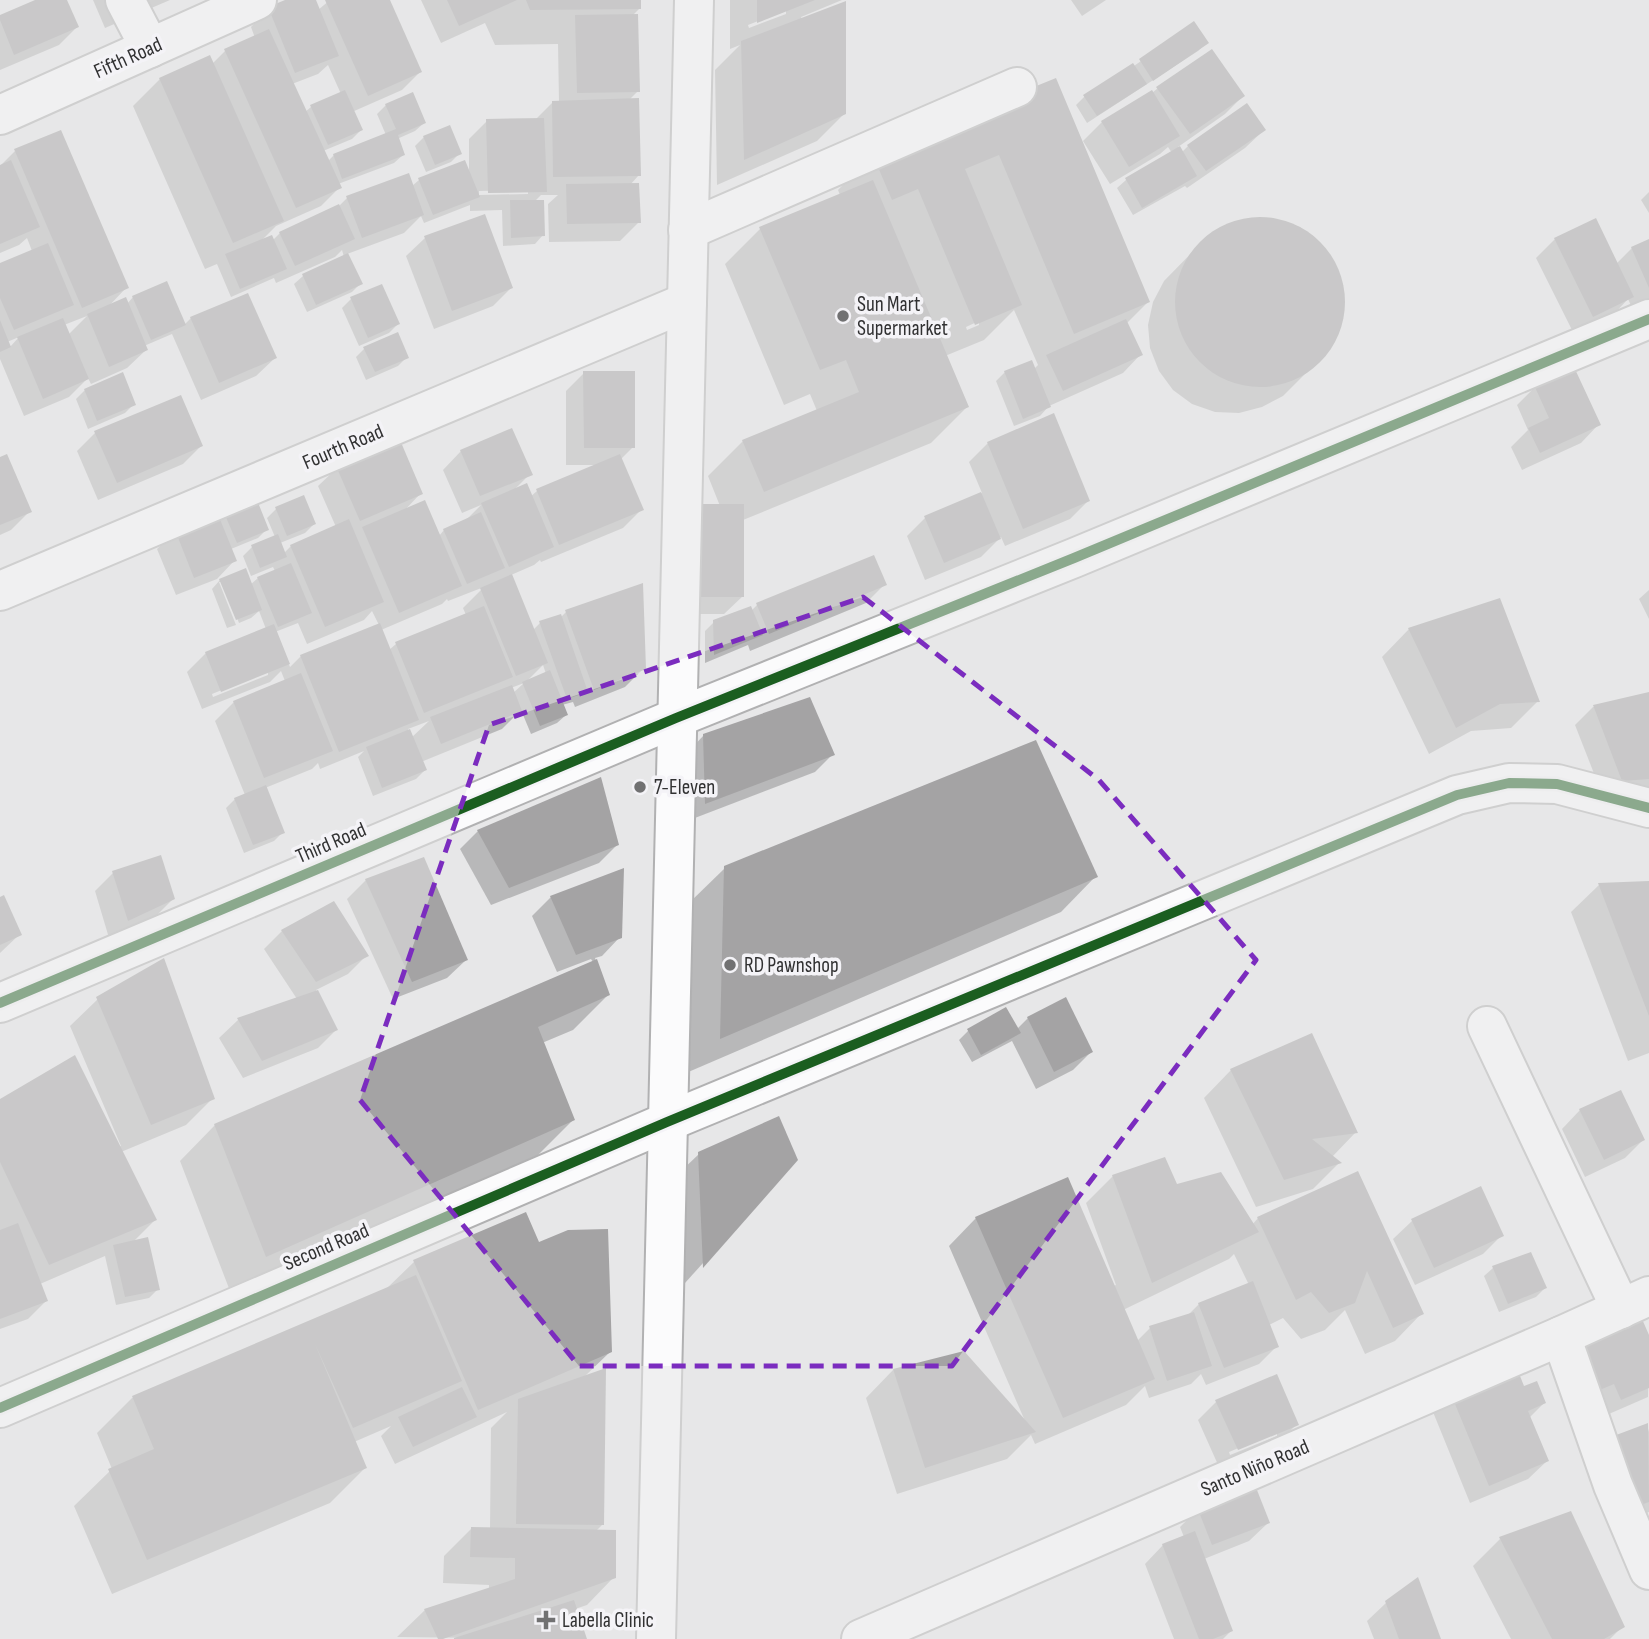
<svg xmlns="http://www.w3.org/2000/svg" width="1649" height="1639" font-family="'Sofia Sans Condensed',sans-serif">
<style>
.shadow{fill:#0003;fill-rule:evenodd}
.building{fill:#a4a3a4}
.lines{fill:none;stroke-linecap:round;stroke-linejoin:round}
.minor-casing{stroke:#b1b1b2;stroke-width:42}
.minor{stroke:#fbfbfc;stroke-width:38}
.cycleway-casing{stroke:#f4f3f7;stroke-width:15}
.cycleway{stroke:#1b5e20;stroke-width:10}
.marked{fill:none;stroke:#7b2cbf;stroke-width:5;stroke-dasharray:14 9;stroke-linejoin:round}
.poi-dot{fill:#717172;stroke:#f4f3f7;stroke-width:2.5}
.labels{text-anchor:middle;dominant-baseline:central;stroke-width:7;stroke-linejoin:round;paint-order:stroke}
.street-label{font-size:21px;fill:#313132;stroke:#f4f3f7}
.poi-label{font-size:21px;fill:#313132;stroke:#f4f3f7;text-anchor:start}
</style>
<rect width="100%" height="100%" fill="#e7e7e8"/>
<!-- shadow -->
<g class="shadow">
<polygon points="39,0 65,0 77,27 59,45 0,70 0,17"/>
<polygon points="93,0 170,0 105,28"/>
<path d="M289,0H314L318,10L330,0H388L420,72L402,90L352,112L361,130L352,139L323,151L328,161L334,155L386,135L377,114L386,105L424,123L415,131L397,139L403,155L394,163L338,184L340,187L321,206L276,226L261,241H272L280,233L338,207L347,198L412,186L419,180L469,175V139L487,121L535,120L553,102H559L558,44L495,45L485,23L441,43L421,0H639L640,8L633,15L638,91L629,100L639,175L630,185L639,222L620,241L549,242L548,204L558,195H541L534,202L543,235L535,244L503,246L502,210L470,211V205L424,223L421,216L404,233L347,254L360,284L352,292L307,312L294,284L303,276L344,257L342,250L335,257L276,283L274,278L231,297L217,264L205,269L133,106L160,79L212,64L225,51L255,38L251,27L269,8ZM328,65L341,94L311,107L305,112L292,84L318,74ZM528,190V194L479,195V191Z"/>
<path d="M730,0H842L801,17L845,113L817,141L717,185L715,70L740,45L730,49ZM786,10V14L749,28L748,25Z"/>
<polygon points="1071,0 1106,0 1082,16"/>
<polygon points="1194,23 1207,42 1198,51 1087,123 1076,105 1085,96 1134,66"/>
<path d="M1055,80L1148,302L1126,324L1141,354L1123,373L1049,406L1040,416L1014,426L996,381L1005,372L1034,369L1038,365L1014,310L984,340L945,356L967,407L931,443L743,520V596L724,614H682L720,506L708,476L743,441L817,411L810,394L784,405L725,264L760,229L840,195L838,190L873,154ZM979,321V325L967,330L966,327Z"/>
<polygon points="1158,88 1243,96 1225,114 1178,147 1181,153 1188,146 1264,130 1245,148 1187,188 1185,186 1133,215 1117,188 1126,180 1172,153 1168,147 1160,154 1110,184 1083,141 1102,122 1152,93"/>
<polygon points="424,137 460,153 451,162 426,172 415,146"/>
<path d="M15,151L126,288L108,307L127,304L133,297L184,325L191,318L275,358L256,376L201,400L172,334L144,346L146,350L127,368L91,384L88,378L69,397L24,416L0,359V265L32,251L27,238L19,245L0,253V166ZM87,316L68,335L64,325ZM19,337L10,347L7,342Z"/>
<polygon points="1649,192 1649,213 1641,200"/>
<polygon points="1254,219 1277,220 1300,227 1319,242 1333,261 1342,283 1344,306 1339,329 1328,351 1283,396 1262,407 1239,413 1215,412 1192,404 1173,390 1159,371 1150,348 1148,325 1153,302 1164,281 1209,235 1230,224"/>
<polygon points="425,238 511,288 493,306 434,329 406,256"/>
<polygon points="1555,239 1616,264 1632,248 1649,241 1649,306 1634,312 1628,299 1613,315 1574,334 1536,258"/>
<polygon points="351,299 398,324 389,333 359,346 342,308"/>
<polygon points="364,349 407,357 398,366 366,380 356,357"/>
<path d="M584,373L633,447L620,460L642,509L623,528L541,562L540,560L534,565L511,575L533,630L540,623L560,618L566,612L644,668L625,687L575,707L573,702L562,705L566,715L557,723L531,734L521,710L502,729L421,762L425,770L416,779L373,796L358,757L364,751L320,769L318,763L312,769L265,788L283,832L274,841L244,853L226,808L235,799L245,795L215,721L234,702L285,681L281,671L270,682L202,709L187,672L206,653L266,629L259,611L251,618L239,623L223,582H219L236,625L227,628L212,589L220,580L250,585L258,578L275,571L273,567L251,576L243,556L252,547L275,537L267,518L276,509L303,497L314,524L305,533L280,543L284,553L291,546L336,527L318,486L337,468L421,493L404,511L439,536L444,530L465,521L481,505L462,513L443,470L461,451L530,474L514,490L530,497L537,491L596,465H566V391ZM484,587L463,608L466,615L396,644L389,650L381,630L442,604L447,599L448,601ZM372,611L379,625L301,656L290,667L275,632L298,623L307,644L364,620ZM543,665L546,674L527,681ZM268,671V675L213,697L212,694ZM524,683L513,693L511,688ZM429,721L411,738L408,729Z"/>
<polygon points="1535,387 1599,424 1581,443 1522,470 1511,447 1528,430 1517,405"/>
<polygon points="85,390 134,404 125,413 88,429 76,399"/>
<polygon points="95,433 201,446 183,464 98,500 77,451"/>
<polygon points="988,443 1088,501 1070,519 1005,546 1001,537 981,557 925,580 907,536 925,518 982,493 969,462"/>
<polygon points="0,459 30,511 11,530 0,535"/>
<polygon points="223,510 267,529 258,538 231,549 235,560 217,579 176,595 157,549 176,531"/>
<polygon points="885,584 866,603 750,651 748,645 705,663 705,631 714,622 751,611 757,605"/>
<polygon points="1649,590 1649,619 1639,599"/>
<polygon points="1409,629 1538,701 1511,728 1471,731 1429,754 1382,657"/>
<polygon points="1649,694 1649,795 1604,799 1575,725 1593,707"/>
<polygon points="704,735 833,754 815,772 687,821 686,754"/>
<polygon points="478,831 617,845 599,863 491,905 460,849"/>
<polygon points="725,868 1096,876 1061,912 686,1073 689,903"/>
<polygon points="113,873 173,899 155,917 109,938 95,891"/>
<polygon points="366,880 466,960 447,978 393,999 347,899"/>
<polygon points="1649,883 1649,1053 1628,1061 1571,912 1599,885"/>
<polygon points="551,897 620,937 602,956 595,958 608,995 573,1030 542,1043 573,1120 538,1155 230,1291 180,1161 215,1125 593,962 591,959 557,972 532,916"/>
<polygon points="0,899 20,934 0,953"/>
<polygon points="282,931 366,956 348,974 316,990 336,1030 318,1048 243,1078 219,1038 238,1020 297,999 264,949"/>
<polygon points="98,999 213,1098 186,1125 121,1152 155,1220 132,1243 158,1289 149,1298 116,1305 105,1256 40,1284 46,1301 28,1319 0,1329 0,1101 118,1147 121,1146 70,1026"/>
<polygon points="1028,1018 1091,1052 1073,1070 1036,1089 1012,1041 972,1062 959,1040 968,1031 1017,1029"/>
<polygon points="1231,1070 1356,1132 1332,1157 1339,1163 1313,1189 1256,1207 1204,1098"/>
<polygon points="1580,1110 1643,1140 1625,1158 1585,1177 1562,1129"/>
<polygon points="699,1154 796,1160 685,1283 680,1172"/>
<path d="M1358,1173L1422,1313L1395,1341L1365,1354L1345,1310L1325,1330L1301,1339L1283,1318L1269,1325L1277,1346L1259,1364L1206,1385L1201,1374L1191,1384L1149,1398L1145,1386L1126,1405L1035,1444L1031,1435L1007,1459L897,1494L866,1398L893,1370L1025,1421L949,1246L976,1218L1113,1286L1116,1285L1086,1203L1113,1176L1176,1186L1252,1225L1258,1218ZM1234,1254L1249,1285L1199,1304L1187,1316L1150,1328L1137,1341L1123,1310L1229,1259Z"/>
<polygon points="1481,1189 1502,1235 1483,1254 1415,1285 1393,1239 1412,1221"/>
<polygon points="525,1214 538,1245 610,1352 584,1377 602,1525 596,1531 614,1577 587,1605 575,1609 585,1639 397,1637 425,1610 489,1589 489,1585 443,1583 444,1556 471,1529 490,1529 491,1428 507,1412 395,1464 381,1436 391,1426 354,1442 365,1468 330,1503 112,1594 74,1506 112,1469 97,1433 132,1398 385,1290 414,1262"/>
<polygon points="1493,1268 1545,1288 1536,1297 1499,1312 1484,1276"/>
<polygon points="1649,1340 1648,1397 1602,1417 1572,1411"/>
<polygon points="1451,1393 1544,1403 1529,1418 1547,1461 1528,1479 1470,1503 1433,1412"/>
<path d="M1216,1402L1297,1424L1278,1443L1219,1467L1198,1420ZM1277,1432V1436L1230,1455L1229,1452Z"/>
<polygon points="1647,1425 1649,1432 1649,1512 1611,1526"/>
<polygon points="1198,1509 1268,1523 1249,1541 1204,1559 1231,1631 1223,1639 1174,1639 1145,1564 1163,1545 1184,1537 1180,1527"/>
<polygon points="1500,1539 1623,1626 1610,1639 1511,1639 1473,1566"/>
<polygon points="1386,1603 1439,1639 1374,1639 1367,1621"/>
</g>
<!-- building -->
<g class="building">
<polygon points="35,0 67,0 79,27 14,55 0,20 0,15"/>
<polygon points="285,0 316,0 339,56 295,73 268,7"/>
<polygon points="325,0 390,0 422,72 368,96"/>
<polygon points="447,0 517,0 459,26"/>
<polygon points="526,0 641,0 641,9 530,10"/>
<polygon points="757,0 815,0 757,23"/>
<polygon points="846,1 846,114 744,160 741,41"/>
<polygon points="638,14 640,92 577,93 575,15"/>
<polygon points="1194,21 1209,43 1153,81 1139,59"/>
<polygon points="269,29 342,188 296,208 224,49"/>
<polygon points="1212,49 1245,96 1190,134 1156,87"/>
<polygon points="210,55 284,221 233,243 159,78"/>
<polygon points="1133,63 1147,84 1097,116 1083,95"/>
<polygon points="1056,78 1150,302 1074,334 999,155 965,169 1022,305 975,325 918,189 892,200 872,153"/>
<polygon points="345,90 363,130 328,145 310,105"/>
<polygon points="1152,90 1180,136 1129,167 1101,121"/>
<polygon points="413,92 426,123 398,135 405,155 342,179 333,154 396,129 385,104"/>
<polygon points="639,98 641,176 553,177 552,101"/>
<polygon points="1247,103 1266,130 1206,171 1187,145"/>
<polygon points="544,118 547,192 488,193 486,119"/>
<polygon points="450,125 462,154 435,165 423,136"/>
<polygon points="61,130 129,288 82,308 14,149"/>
<polygon points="1180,146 1197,176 1142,208 1125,178"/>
<polygon points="11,160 40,227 0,244 0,165"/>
<polygon points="465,160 480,197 433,215 418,178"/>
<polygon points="409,173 424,215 362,238 346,196"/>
<polygon points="873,180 969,407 764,492 742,440 859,392 846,360 820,370 759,227"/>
<polygon points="639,183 641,223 567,224 566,184"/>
<polygon points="510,200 544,200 545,236 511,238"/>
<polygon points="339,204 355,239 295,266 279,232"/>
<polygon points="485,214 513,288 452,311 424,236"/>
<circle cx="1260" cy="302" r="85"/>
<polygon points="1596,218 1634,297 1593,317 1554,238"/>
<polygon points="272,235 287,269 240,289 225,254"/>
<polygon points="1649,239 1649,288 1631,247"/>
<polygon points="48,243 74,305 14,330 0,298 0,263"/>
<polygon points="348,253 363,284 316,305 302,274"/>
<polygon points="167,281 186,325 151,340 132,296"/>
<polygon points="382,284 400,324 368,338 350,297"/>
<polygon points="248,293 277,358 219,383 190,317"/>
<polygon points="126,297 148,350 109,367 87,314"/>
<polygon points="63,318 89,379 43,399 17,337"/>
<polygon points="1126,319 1143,355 1063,391 1046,355"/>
<polygon points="0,320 11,347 0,352"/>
<polygon points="398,332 409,358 375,372 363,347"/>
<polygon points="1032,360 1051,407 1023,419 1004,371"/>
<polygon points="1574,367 1601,425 1540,453 1528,428 1549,418 1534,385"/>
<polygon points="583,371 635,371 635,448 584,448"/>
<polygon points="123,372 136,405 97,421 84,389"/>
<polygon points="181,395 203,446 117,483 94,431"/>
<polygon points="1054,413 1090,501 1023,529 987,442"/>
<polygon points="512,428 533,475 480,496 460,450"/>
<polygon points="400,440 423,494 360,521 336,466"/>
<polygon points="7,454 32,512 0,525 0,457"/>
<polygon points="620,454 644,510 559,545 536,489"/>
<polygon points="527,483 554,547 509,567 481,503"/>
<polygon points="981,492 1001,539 944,563 924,516"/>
<polygon points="255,495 269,530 237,543 222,508"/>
<polygon points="304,495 316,524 287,536 275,507"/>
<polygon points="425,500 462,586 399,613 362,527"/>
<rect x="700" y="504" width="44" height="93"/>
<polygon points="217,512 237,561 194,578 175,530"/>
<polygon points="481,512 505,568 467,584 443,529"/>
<polygon points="349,519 384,602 325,627 290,545"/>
<polygon points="278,534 287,557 260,568 251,545"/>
<polygon points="874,555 887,585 769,634 756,603"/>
<polygon points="291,563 312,613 278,627 257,577"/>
<polygon points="246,568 262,610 236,620 219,579"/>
<polygon points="512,574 548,663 516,676 480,588"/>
<polygon points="643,583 646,669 594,690 565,610"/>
<polygon points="1500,598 1540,702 1500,704 1456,728 1408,628"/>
<polygon points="484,606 513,677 424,713 395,642"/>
<polygon points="751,606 763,635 714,655 713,620"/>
<polygon points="561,614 588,692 567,699 539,621"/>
<polygon points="380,623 419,720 339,752 300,655"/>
<polygon points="274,624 290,664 221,692 205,652"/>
<polygon points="550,670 568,715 540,726 522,682"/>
<polygon points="301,673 333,751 264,778 233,701"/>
<polygon points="512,685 522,711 441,744 430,717"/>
<polygon points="1649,692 1649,779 1622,781 1593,705"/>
<polygon points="810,697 835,755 705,804 703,734"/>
<polygon points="410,729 427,770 382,788 366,747"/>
<polygon points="1036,740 1098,877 720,1039 724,866"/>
<polygon points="601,777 619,845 509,888 477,830"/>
<polygon points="266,785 285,833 253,845 234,798"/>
<polygon points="161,855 175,899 128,921 112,871"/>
<polygon points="424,857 468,960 412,982 365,879"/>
<polygon points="624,868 622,938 576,955 550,896"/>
<polygon points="1649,881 1649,1016 1598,883"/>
<polygon points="4,895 22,935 0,945 0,897"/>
<polygon points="334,901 369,956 316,982 281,930"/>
<polygon points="164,958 215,1099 151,1125 96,997"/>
<polygon points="597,959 610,995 538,1027 575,1120 266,1257 214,1124"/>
<polygon points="318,990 338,1030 262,1061 237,1018"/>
<polygon points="1066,997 1093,1052 1054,1072 1027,1017"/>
<polygon points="1006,1007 1021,1033 981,1055 967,1029"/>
<polygon points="1312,1033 1358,1133 1312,1139 1342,1163 1284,1180 1230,1069"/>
<polygon points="75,1055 157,1220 49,1265 0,1162 0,1099"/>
<polygon points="1621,1090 1645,1140 1604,1160 1579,1109"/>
<polygon points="779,1116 798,1160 703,1268 698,1152"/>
<polygon points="1165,1157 1177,1184 1221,1172 1259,1232 1152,1283 1112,1175"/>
<polygon points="1358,1171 1424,1314 1393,1328 1367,1271 1355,1303 1329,1313 1311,1292 1296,1300 1257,1217"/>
<polygon points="1068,1177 1155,1379 1063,1418 975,1217"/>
<polygon points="1481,1186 1504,1236 1434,1268 1411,1219"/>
<polygon points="526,1212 539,1242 568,1230 608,1229 612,1352 478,1410 413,1260"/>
<polygon points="18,1223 48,1301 0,1319 0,1230"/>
<polygon points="148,1237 160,1290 125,1297 113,1245"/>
<polygon points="1531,1252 1547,1288 1508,1304 1492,1266"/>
<polygon points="416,1275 462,1381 353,1428 315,1344 367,1468 147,1560 108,1469 154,1449 132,1396"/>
<polygon points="1253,1281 1279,1347 1224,1368 1198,1303"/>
<polygon points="1194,1312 1212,1366 1167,1381 1149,1326"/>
<polygon points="1642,1319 1649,1335 1649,1388 1621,1400 1614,1384 1590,1394 1571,1350"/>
<polygon points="964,1351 1036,1432 925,1468 893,1369"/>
<polygon points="1516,1366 1524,1386 1537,1381 1546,1403 1528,1411 1549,1461 1489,1486 1450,1392"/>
<polygon points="606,1368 604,1525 516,1524 518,1399"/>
<polygon points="1277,1374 1299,1425 1238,1450 1215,1400"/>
<polygon points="462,1387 477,1417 413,1447 398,1417"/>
<polygon points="1648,1423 1649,1502 1629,1509 1603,1440"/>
<polygon points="1255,1485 1270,1523 1212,1545 1197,1507"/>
<polygon points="1571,1511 1625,1627 1604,1639 1552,1639 1499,1537"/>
<polygon points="471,1527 616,1530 616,1578 443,1639 438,1639 424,1609 515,1579 515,1558 470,1557"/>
<polygon points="1195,1531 1233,1631 1213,1639 1199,1639 1162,1544"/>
<polygon points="1418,1577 1441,1639 1399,1639 1385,1601"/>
<polygon points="574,1600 587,1639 454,1639 454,1638"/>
</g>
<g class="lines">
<defs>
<g id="minor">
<polyline points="125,0 150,48"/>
<polyline points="0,115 257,0"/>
<polyline points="688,230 1017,87"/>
<polyline points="0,591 687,302"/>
<polyline points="0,1003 676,718 1074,558 1649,319"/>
<polyline points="1487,1026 1621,1309"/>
<polyline points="1561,1336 1613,1485 1649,1570"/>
<polyline points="0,1408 667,1122 1457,795 1509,783 1557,784 1649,808"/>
<polyline points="656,1639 694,0"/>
<polyline points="861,1639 1561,1336 1649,1296"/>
</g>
</defs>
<!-- minor casing -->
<use href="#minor" class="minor-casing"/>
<!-- minor -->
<use href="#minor" class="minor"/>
<defs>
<g id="cycleway">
<polyline points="0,1003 676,718 1074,558 1649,319"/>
<polyline points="0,1408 667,1122 1457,795 1509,783 1557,784 1649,808"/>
</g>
</defs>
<!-- cycleway casing -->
<use href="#cycleway" class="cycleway-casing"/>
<!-- cycleway -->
<use href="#cycleway" class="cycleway"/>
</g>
<!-- marked area -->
<path d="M0 0H1649V1639H0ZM863,597L1099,780L1256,960L952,1366H579L360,1100L489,725Z" fill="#e7e7e8" fill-opacity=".55" fill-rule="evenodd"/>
<path class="marked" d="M863,597L1099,780L1256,960L952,1366H579L360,1100L489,725Z"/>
<!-- markers -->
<g class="poi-dot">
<circle cx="843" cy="316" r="7"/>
<circle cx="640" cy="787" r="7"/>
<circle cx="730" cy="965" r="7"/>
<path d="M542.5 1609.5h7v7h7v7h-7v7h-7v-7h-7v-7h7z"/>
</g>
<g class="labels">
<!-- street labels -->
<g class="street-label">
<text transform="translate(128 58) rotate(-24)">Fifth Road</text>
<text transform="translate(343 447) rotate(-23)">Fourth Road</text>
<text transform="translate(331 843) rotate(-23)">Third Road</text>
<text transform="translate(326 1247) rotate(-23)">Second Road</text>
<text transform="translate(1255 1468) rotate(-23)">Santo Niño Road</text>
</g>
<!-- poi labels -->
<g class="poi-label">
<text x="857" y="304">Sun Mart<tspan x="857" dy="24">Supermarket</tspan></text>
<text x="654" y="787">7-Eleven</text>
<text x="744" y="965">RD Pawnshop</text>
<text x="562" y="1620">Labella Clinic</text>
</g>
</g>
</svg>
